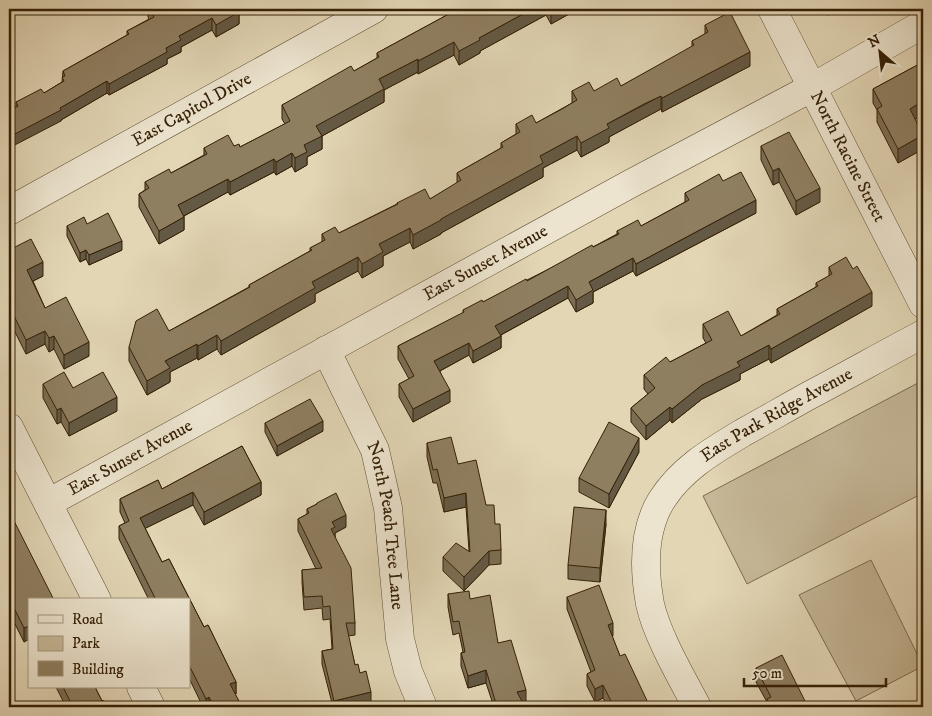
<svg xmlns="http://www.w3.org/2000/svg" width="932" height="716" font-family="'IM FELL DW Pica',serif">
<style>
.green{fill:#c5b797;stroke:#7d6c4e}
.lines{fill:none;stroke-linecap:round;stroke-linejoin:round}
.minor-casing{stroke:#604e32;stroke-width:29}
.minor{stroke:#ece4cf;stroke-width:28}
.wall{fill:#7b6d53;stroke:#352006}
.shaded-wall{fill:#645944;stroke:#352006}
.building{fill:#8f7f61;stroke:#352006}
.labels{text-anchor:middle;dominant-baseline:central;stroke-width:4.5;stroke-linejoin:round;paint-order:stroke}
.street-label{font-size:18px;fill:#352006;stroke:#ece4cf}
</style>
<rect width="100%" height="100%" fill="#e2d6b5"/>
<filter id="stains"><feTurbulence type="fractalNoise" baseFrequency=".004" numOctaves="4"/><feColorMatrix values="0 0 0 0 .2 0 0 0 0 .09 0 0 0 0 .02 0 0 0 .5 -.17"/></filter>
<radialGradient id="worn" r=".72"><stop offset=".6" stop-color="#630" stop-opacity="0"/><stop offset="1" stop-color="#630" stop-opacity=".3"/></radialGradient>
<!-- green -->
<g class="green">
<polygon points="918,383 923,392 923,493 747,584 703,496"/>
<polygon points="871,560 923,666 856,701 799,595"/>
</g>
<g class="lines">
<defs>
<g id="minor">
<path id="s1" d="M772,9L923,304"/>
<path id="s2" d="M9,211L374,9"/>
<path id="s3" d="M326,350L375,450L388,508L400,639L408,671L423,707"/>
<polyline points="9,427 97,600"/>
<path id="s4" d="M48,503L630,184L813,87L923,24"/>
<polyline points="141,687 151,707"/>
<path id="s5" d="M697,707C682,678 657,636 650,604C644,571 643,531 661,501C681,469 712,451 744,432C766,420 788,407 810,395C848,375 885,354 923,334"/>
</g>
</defs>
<!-- minor casing -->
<use href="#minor" class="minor-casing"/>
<!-- minor -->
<use href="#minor" class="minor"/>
</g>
<!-- wall -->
<g class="wall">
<polygon points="148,9 250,9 239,15 239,24 216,37 212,30 181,47 181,52 167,59 167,64 109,95 107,93 61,120 61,121 16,107 16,102 44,93 62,82 63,71 127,35 127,31 149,19 148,17"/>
<polygon points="458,9 569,9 569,14 551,24 546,15 480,51 480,53 459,65 454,55 418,74 418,72 384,90 384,102 322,136 322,149 307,157 307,165 295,172 292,166 276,175 274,172 230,195 228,192 184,216 184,230 159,244 139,207 139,194 145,190 145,182 171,173 204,155 204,148 234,146 240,147 285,124 282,119 282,105 354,71 377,58 377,53"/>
<polygon points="825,9 839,9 828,15"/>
<polygon points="705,25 750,66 662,112 661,109 644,118 609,137 609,142 581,157 577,150 543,168 543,177 441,233 441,234 413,249 410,242 383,256 383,266 362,278 358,271 315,294 315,302 221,355 217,349 198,360 197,358 170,372 170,382 147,395 129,361 129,347 169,331 249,287 249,285 310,251 310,248 322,242 322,234 339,233 397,204 397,203 430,199 457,183 457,173 501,148 501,143 516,134 516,124 536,123 572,103 572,91 594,91 621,86 692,47 692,41 705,34"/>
<polygon points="923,62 923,115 915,119 923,134 923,149 898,163 877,122 877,110 873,103 873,89"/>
<polygon points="761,146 820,202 796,215 779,182 773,185 761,160"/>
<polygon points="723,181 756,213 636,276 633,271 593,292 593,303 576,312 568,298 501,335 501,348 473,363 469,355 440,371 450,402 413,422 399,397 399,384 409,379 398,359 398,346 463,313 463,310 483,302 593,247 617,234 617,231 641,226 685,202 685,193"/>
<polygon points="87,224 122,250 89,265 86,259 80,262 67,236 67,226"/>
<polygon points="9,250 43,276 33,281 45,308 89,356 64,369 54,349 49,352 45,344 26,354 9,320"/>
<polygon points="829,267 872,306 771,363 769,359 740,374 740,380 702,399 672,423 670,420 646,440 631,422 631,408 648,394 644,389 644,375 670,362 706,343 703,338 703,324 741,336 777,315 777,309 816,287 816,283 829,276"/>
<polygon points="43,384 73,388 117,411 69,436 61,422 57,424 43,398"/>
<polygon points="265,423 323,431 277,456 265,432"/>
<polygon points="427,443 458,464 486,505 495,524 501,550 501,564 489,565 464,591 443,571 443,557 469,551 466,507 444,512 437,483 433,483 427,457"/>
<polygon points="242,446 261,482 261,495 204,525 193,505 145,528 162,562 169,559 204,627 208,625 236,682 236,694 235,694 242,707 203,707 189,678 189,600 149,600 119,539 119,526 125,523 120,512 120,499 158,480 162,489"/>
<polygon points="639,452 609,508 579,492 579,478"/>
<polygon points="317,503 346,527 335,533 335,536 355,623 355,635 348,636 355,665 360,673 371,704 359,707 333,707 322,664 322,651 332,649 330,619 323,620 322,608 304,610 302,582 302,570 316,569 298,531 298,519 307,514 307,509 317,504"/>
<polygon points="9,511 29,600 29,639 24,642 9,612"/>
<polygon points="606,524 600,582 568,579 568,565"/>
<polygon points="448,594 470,599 498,643 526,702 523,703 525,707 494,707 486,683 468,688 461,666 461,653 463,652 459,633 453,635 448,607"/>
<polygon points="567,597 613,636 612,636 620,656 650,707 608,707 603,698 595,702 587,686 587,674 591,672 567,609"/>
<polygon points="756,668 808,707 767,707 767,702 756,682"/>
<polygon points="56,687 95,687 102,701 107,707 66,707"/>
</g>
<!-- shaded-wall -->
<g class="shaded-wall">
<polygon points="235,9 250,9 239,15 239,24 216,37 216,25"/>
<polygon points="532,9 546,9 546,15 480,51 480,53 459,65 459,51 479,38"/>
<polygon points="555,9 569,9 569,14 551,24 551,11"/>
<polygon points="828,9 839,9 828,15"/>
<polygon points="212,18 212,30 181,47 181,52 167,59 167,64 109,95 109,84 166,48 179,36"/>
<polygon points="454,42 454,55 418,74 418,61"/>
<polygon points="750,52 750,66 662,112 662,98"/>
<polygon points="418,59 418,72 384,90 384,102 322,136 322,149 307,157 307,165 295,172 295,158 316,126 379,79"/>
<polygon points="107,81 107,93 61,120 61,121 9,148 9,137"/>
<polygon points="661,96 661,109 609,137 609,142 581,157 581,143 607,124"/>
<polygon points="923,101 923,115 910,122 910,109"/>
<polygon points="923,135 923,149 898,163 898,149"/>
<polygon points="577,136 577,150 543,168 543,177 441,233 441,234 413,249 413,235 441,219 540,156"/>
<polygon points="292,153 292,166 276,175 276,162"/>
<polygon points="274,159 274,172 230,195 230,182"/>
<polygon points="779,168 779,182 773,185 773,171"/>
<polygon points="228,179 228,192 178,219 178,205"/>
<polygon points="820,188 820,202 796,215 796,201"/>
<polygon points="756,200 756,213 636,276 636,264"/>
<polygon points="184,217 184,230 159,244 159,231"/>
<polygon points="410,228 410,242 383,256 383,266 362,278 362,264 379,244"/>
<polygon points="122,241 122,250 89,265 89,255"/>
<polygon points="86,250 86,259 80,262 80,253"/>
<polygon points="358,257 358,271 315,294 315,302 221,355 221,341 312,282"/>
<polygon points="633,258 633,271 593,292 593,303 576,312 576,300 589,282"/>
<polygon points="43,262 43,276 27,284 27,270"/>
<polygon points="568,286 568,298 495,338 495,326"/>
<polygon points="872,292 872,306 771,363 771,349"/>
<polygon points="45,331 45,344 26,354 26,340"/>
<polygon points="217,335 217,349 198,360 198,346"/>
<polygon points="54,336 54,349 49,352 49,338"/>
<polygon points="501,336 501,348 473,363 473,351"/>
<polygon points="89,342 89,356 64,369 64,355"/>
<polygon points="469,343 469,355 434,374 434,361"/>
<polygon points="197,344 197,358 170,372 170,382 147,395 147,381 165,361"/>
<polygon points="769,345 769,359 740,374 740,380 702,399 672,423 672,409 702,385 737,362"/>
<polygon points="450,390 450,402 413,422 413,409"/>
<polygon points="117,397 117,411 69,436 69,423"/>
<polygon points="670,407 670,420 646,440 646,426"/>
<polygon points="61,408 61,422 57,424 57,410"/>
<polygon points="323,421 323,431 277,456 277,446"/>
<polygon points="639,438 639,452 609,508 609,494"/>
<polygon points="261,482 261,495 204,525 204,512"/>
<polygon points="193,492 193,505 140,531 140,518"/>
<polygon points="466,493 466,507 444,512 444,498"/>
<polygon points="606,510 606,524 600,582 600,568"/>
<polygon points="346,515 346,527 335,533 335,539 331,529 332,522"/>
<polygon points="489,551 489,565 464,591 464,577"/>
<polygon points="613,623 613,636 608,638 608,625"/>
<polygon points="29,626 29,639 24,642 24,628"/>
<polygon points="486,670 486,683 468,688 468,676"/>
<polygon points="236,682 236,694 230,697 230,684"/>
<polygon points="603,685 603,698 595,702 595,689"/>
<polygon points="526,690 526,702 517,705 517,692"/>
<polygon points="371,692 371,704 359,707 334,707 334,701"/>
<polygon points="209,697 209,707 206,707 206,699"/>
</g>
<!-- building -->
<g class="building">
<polygon points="150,9 237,9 239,12 216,25 212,18 179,36 181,40 166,48 167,52 109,84 107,81 60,108 61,110 9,137 9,111 18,106 16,102 41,89 44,93 64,81 62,77 65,76 63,71 129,34 127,31 154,17"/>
<polygon points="458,9 532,9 479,38 480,40 459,51 454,42 418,61 418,59 379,79 384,89 316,126 322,136 304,145 307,152 295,158 292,153 276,162 274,159 230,182 228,179 178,205 184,217 159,231 139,194 149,188 145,182 169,169 171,173 207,154 204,148 228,135 234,146 239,144 240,147 290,121 282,105 351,66 354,71 379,57 377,53"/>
<polygon points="730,12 750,52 662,98 661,96 644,104 607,124 609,128 581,143 577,136 540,156 543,163 441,219 441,220 413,235 410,228 379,244 383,252 362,264 358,257 312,282 315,288 221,341 217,335 198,346 197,344 165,361 170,368 147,381 129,347 136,321 157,309 169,331 250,287 249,285 312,250 310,248 325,240 322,234 335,227 339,233 398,204 397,203 425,189 430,199 461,180 457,173 503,147 501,143 520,132 516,124 532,115 536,123 562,109 577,100 572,91 589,82 594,91 617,78 621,86 694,45 692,41 708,32 705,25"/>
<polygon points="923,62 923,101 910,109 923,135 898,149 877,109 882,106 873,89"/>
<polygon points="789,132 820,188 796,201 779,168 773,171 761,146"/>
<polygon points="741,172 756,200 636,264 633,258 589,282 593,290 576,300 568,286 495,326 501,336 473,351 469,343 434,361 450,390 413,409 399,384 414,376 398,346 464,312 463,310 482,300 483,302 526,279 527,281 592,245 593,247 619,234 617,231 638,220 641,226 689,200 685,193 719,174 723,181"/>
<polygon points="108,213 122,241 89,255 86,250 80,253 67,226 84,217 87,224"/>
<polygon points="31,239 43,262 27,270 45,308 66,297 89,342 64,355 54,336 49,338 45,331 26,340 9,306 9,250"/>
<polygon points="846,257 853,269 857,266 872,292 771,349 769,345 737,362 740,366 702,385 672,409 670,407 646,426 631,408 655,388 644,375 666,357 670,362 712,340 703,324 728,311 741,336 780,314 777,309 818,286 816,283 832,274 829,267"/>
<polygon points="64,372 73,388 103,372 117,397 69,423 61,408 57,410 43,384"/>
<polygon points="310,399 323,421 277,446 265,423"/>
<polygon points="609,422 639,438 609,494 579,478"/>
<polygon points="451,437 458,464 476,460 486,505 494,505 495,524 500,524 501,550 489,551 464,577 443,557 456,543 470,552 466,493 444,498 437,469 433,470 427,443"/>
<polygon points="242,446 261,482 204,512 193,492 140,518 162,562 169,559 204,627 208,625 236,682 230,684 242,707 214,707 209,697 206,699 189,665 189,600 156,600 119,526 129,521 120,499 158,480 162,489"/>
<polygon points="336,493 346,515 332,522 335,527 331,529 351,568 355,623 346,623 355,665 358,664 360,673 366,671 371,692 334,701 322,651 333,649 330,606 323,607 322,596 304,597 302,570 322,568 298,519 309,513 307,509 317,504 317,503"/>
<polygon points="574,507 606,510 600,568 568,565"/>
<polygon points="9,511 54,600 29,600 29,626 24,628 9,598"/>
<polygon points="599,585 613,623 608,625 620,656 625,654 650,707 614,707 603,685 595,689 587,674 595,670 567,597"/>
<polygon points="469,591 470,599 490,595 498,643 511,640 526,690 517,692 525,707 497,707 486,670 468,676 461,653 465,652 459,621 453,622 448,594"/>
<polygon points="782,655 808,707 771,707 767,699 771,697 756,668"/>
<polygon points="63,687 95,687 102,701 103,700 107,707 73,707"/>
<polygon points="923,701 923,707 911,707"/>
</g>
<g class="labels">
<!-- street labels -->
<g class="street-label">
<text stroke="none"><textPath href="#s2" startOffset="209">East Capitol Drive</textPath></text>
<text stroke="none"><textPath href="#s1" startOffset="166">North Racine Street</textPath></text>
<text stroke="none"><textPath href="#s4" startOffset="499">East Sunset Avenue</textPath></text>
<text stroke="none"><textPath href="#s5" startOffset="365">East Park Ridge Avenue</textPath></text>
<text stroke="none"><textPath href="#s4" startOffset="94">East Sunset Avenue</textPath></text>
<text stroke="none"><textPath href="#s3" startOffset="188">North Peach Tree Lane</textPath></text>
</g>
</g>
<!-- margin -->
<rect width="932" height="716" fill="none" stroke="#e2d6b5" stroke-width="30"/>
<rect x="10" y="10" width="912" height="696" fill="none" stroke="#352006" stroke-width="2.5"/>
<rect x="15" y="15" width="902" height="686" fill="none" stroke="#352006"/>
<!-- legend -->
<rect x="28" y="598" width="162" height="90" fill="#ece4cf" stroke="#a3967f"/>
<rect x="38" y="615" width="25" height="8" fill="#ece4cf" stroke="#a3967f"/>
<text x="72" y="624" font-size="15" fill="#352006">Road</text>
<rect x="38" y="636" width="25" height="15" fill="#c5b797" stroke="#a3967f"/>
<text x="72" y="648" font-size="15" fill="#352006">Park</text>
<rect x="38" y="661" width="25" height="15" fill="#8f7f61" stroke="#a3967f"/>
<text x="72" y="674" font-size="15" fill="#352006">Building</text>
<!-- north arrow -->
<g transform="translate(880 52) rotate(332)" stroke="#ece4cf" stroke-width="4" paint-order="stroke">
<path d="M0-4L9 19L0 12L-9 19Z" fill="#352006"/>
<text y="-8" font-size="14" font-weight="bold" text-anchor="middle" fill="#352006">N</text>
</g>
<!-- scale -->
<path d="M744 678v8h142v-8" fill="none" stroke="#352006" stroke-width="2.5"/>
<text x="752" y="678" font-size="15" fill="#352006" stroke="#ece4cf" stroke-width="4" paint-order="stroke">50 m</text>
<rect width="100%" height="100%" filter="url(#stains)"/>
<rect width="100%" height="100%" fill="url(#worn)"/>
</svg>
